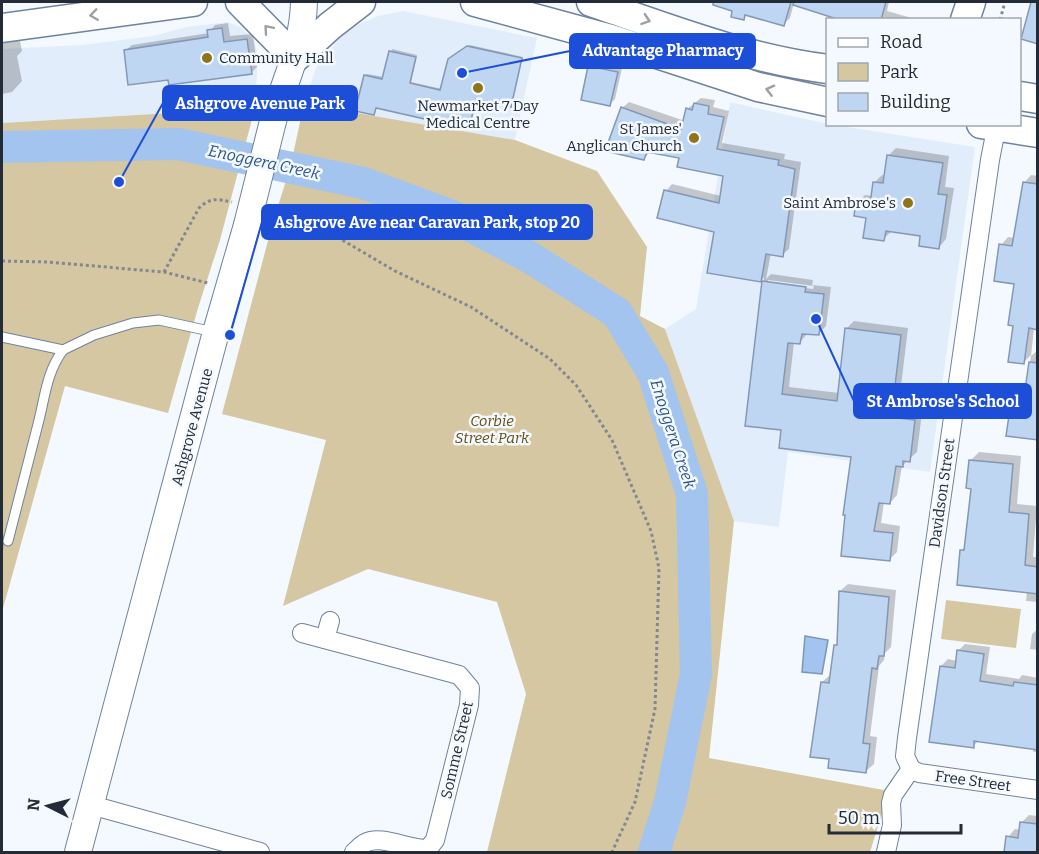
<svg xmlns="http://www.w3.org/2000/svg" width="1039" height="854" font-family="Bitter,serif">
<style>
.built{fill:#e2edfb}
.green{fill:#d4c7a2}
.water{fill:#a3c4ee;stroke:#7c96b7;stroke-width:1.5}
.shadow{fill:#0003;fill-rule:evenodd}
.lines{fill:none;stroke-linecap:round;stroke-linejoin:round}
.river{stroke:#a3c4ee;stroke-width:32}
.building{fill:#bfd6f3;stroke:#8398b4;stroke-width:1.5}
.service-casing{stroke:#6f839e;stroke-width:11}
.minor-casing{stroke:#6f839e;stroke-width:20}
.secondary-casing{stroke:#6f839e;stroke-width:28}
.primary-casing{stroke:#6f839e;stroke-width:31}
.path{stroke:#818891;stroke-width:3;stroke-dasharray:3 3;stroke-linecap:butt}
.service{stroke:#fff;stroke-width:9}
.minor{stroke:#fff;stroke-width:18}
.secondary{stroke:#fff;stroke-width:26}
.primary{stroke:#fff;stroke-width:28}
.secondary-bridge-casing{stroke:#6f839e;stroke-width:28;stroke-linecap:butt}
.secondary-bridge{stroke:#fff;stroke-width:26}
.oneway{stroke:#9ca0a5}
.poi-dot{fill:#8f7419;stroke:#f4f9ff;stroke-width:2}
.labels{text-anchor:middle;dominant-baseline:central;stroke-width:5;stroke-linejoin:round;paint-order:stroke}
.poi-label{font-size:15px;fill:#222b36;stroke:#f4f9ff;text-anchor:end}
.park-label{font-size:15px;font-style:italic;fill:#624f13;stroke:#f4f9ff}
.street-label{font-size:15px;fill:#222b36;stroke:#f4f9ff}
.water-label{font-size:16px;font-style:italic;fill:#2a5489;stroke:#f4f9ff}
.leader{fill:none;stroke:#1d4ed8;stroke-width:2}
.callout-dot{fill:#1d4ed8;stroke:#f4f9ff;stroke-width:2}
.callout{fill:#1d4ed8;stroke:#1d4ed8;stroke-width:2}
.callout-label{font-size:16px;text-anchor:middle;font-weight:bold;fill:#fff}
</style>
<rect width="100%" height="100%" fill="#f4f9ff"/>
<!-- built -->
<g class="built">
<polygon points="403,11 537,38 515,140 304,104 316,68 346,30 378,16"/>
<polygon points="227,22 241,27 254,41 258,57 255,108 2,123 2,49 82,45 153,36 187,27"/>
<polygon points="730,102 828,124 975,147 930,472 788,452 779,527 734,521 665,329 696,309"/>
</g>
<!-- green -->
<g class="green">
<polygon points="304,104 515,140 597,171 647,247 640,316 665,329 734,521 709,758 889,791 870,852 487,852 526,694 497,602 368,569 283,606 326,440 222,414 273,222 290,168"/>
<polygon points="255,108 220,240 198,308 168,413 65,386 2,612 2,123"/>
<polygon points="946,600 1021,609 1016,648 941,639"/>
</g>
<!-- water -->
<polygon class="water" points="805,636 828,640 822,674 802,672"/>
<!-- shadow -->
<g class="shadow">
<polygon points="719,2 889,2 887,11 919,20 845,20 794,3 790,18 784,24 748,14 743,18 733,10 718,7"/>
<polygon points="228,23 230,36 253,34 257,67 251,73 169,78 125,51 132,45 209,33 215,25"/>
<polygon points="19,36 22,51 17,56 22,81 12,92 2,94 2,40"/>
<polygon points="470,45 523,57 510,106 477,98 469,128 377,106 374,114 365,76 367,74 384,77 392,49 417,55 411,82 442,89 451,57"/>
<polygon points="595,62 622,68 615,99 610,104 590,67"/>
<path d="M701,98L715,100L713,107L729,111L722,143L785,154L784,159L801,162L789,249L782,255L771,253L766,279L771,274L813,280L812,285L831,287L826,326L818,334L808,333L800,342H794L789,387L839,393L846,329L854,321L908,328L899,403L905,404V411L922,413L917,452L902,466L897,495L890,503L884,502L881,523L900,526L897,552L889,560L843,554L853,455L783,429L747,425L764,277L761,281L715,231L666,191L672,184L721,196L725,175L681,157L651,151L644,158L622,108L629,102L685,121L687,109ZM768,280L814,286L813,289L768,283Z"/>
<polygon points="896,148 949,156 945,187 954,188 946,239 939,247 922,234 891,232 883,239 858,202 865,195 872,196 874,183 882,175 886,176 889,155"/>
<polygon points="1031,175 1038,176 1038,328 1034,328 1031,356 1038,350 1038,439 1013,396 1020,389 1026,390 1031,355 1024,362 1015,325 1015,283 1001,245 1008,237 1015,238 1024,183"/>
<polygon points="979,452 1021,456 1017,504 1037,506 1033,557 1038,557 1038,602 1026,601 1027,592 962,550 966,546 973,488 970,461"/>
<polygon points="2,535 6,536 2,554"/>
<polygon points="848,584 896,590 891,647 885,653 884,660 879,666 870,736 877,737 874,764 866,771 822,682 830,675 832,675 836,646 839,643 840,591"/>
<polygon points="1038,629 1038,650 1030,649 1032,634"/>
<polygon points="965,644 990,647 986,674 1019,679 1022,675 1038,678 1038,752 1033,752 1034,748 980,740 973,746 941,666 948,659 957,661 958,651"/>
<polygon points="1029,815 1038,816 1038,852 1006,852 1008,837 1015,829 1020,830 1021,823"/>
</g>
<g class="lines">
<!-- river -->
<polyline class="river" points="2,147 178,144 363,183 452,216 531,258 617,313 653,373 692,494 696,674 670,802 654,852"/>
</g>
<!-- building -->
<g class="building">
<polygon points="713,2 791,2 784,26 745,15 744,20 731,17 732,11 713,5"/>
<polygon points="794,2 886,2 881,20 840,20 793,5"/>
<polygon points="1031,2 1038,2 1038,44 1021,39"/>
<polygon points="222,28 224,42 247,39 252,74 169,85 168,80 128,85 124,50 208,37 207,30"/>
<polygon points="467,46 522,58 511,107 476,99 469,129 376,108 374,115 355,111 364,75 382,79 389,51 416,57 410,83 440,90 448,59"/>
<polygon points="588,66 618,72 610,106 581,100"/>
<polygon points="694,103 709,106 708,114 724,117 717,149 779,160 778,165 795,169 783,257 766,254 761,282 707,273 714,232 657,218 664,190 719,203 723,176 677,167 679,158 647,152 644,160 605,151 621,107 681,129 686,108 692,110"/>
<polygon points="887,155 943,163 938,194 947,195 939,249 919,246 920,236 886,231 884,241 863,238 866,218 854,216 856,202 870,204 873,182 883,183"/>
<polygon points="1023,182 1038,184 1038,330 1029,328 1024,364 1008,362 1013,326 1008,325 1014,284 994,281 999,244 1012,246"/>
<polygon points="762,281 806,287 805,292 824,294 819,335 802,334 800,344 788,343 782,394 837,401 845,328 901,335 892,411 899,411 898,418 915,420 910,462 903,461 903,467 896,466 890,504 879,503 874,531 893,533 890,561 841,556 845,515 843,515 851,457 779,448 781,430 745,426"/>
<polygon points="1029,362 1038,363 1038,440 1006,436 1012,395 1024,397"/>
<polygon points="969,460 1013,464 1009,512 1029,514 1025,565 1038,567 1038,594 957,585 960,550 964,550 971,489 966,488"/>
<polygon points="839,591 889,597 884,656 879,656 877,669 872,668 863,743 870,744 866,773 828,768 829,759 810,757 821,682 829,683 834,645 837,645"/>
<polygon points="957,650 984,654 980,681 1013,686 1014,682 1038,685 1038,750 974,741 974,748 929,742 940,666 955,668"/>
<polygon points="1020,822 1038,824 1038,852 1004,852 1006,836 1018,838"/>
</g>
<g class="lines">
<defs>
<g id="service">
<polyline points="2,337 63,350 94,335 133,323 159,320 214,332"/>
<path d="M8,541C18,502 28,463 38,424C45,398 46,373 63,350"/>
</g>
<g id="minor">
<path d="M302,633L459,675L470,688L469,705L435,840L428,849C409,850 381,834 365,843C361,845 357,850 354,852"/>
<polyline points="325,639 330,621"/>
<polyline points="911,769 905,756 907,738 990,160 997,124"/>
<polyline points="911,769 919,773 1038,790"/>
<polyline points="91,805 260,852"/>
<polyline points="886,852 892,825 891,803 893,795 911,769"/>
</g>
<g id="secondary">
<path d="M273,121C285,79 303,46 304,2"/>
<polyline points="78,852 216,332 247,225"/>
</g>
<g id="primary">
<polyline points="240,2 295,58 330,26 361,2"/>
<polyline points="475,2 611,39 758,87 828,102"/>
<path d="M591,2C668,28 746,59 828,69"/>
<polyline points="965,20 971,2"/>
<polyline points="2,28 193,2"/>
<polyline points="1020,96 1038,99"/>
<polyline points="981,124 1038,133"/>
</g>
</defs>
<!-- service casing -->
<use href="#service" class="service-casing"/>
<!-- minor casing -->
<use href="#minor" class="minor-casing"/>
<!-- secondary casing -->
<use href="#secondary" class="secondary-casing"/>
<!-- primary casing -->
<use href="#primary" class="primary-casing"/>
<!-- path -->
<g class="path">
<polyline points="1000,20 1005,2"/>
<polyline points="271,211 310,221 395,271 471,307 550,359 576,385 612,440 651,531 659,568 655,709 635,802 612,852"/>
<polyline points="2,261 47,262 164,272 208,283"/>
<path d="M164,272L199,208C211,197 217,199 232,202"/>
</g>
<!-- service -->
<use href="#service" class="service"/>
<!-- minor -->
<use href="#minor" class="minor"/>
<!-- secondary -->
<use href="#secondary" class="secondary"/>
<!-- primary -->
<use href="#primary" class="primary"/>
<defs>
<polyline id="secondary-bridge" points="247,225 273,121"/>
</defs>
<!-- secondary-bridge casing -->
<use href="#secondary-bridge" class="secondary-bridge-casing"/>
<!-- secondary-bridge -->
<use href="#secondary-bridge" class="secondary-bridge"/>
</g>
<!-- one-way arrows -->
<defs><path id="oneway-chevron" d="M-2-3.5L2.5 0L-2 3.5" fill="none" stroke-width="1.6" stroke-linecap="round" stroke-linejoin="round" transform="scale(1.5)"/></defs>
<g class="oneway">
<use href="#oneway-chevron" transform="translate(94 15) rotate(172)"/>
<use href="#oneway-chevron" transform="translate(646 20) rotate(19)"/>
<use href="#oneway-chevron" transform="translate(268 29) rotate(-131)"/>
<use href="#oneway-chevron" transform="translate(770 90) rotate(-166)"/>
</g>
<!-- markers -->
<g class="poi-dot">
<circle cx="207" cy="58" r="6"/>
<circle cx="478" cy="88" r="6"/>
<circle cx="694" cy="138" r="6"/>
<circle cx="908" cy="203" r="6"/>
</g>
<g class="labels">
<!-- poi labels -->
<g class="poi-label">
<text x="219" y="58" text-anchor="start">Community Hall</text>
<text x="478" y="106" text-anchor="middle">Newmarket 7 Day<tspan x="478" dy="17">Medical Centre</tspan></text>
<text x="682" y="129">St James'<tspan x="682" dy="17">Anglican Church</tspan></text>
<text x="896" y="203">Saint Ambrose's</text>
</g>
<!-- park labels -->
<g class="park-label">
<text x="492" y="421">Corbie<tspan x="492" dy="17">Street Park</tspan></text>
</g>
<!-- street labels -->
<g class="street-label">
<text transform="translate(192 427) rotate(-75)">Ashgrove Avenue</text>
<text transform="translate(942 493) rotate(-82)">Davidson Street</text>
<text transform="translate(457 750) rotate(-77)">Somme Street</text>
<text transform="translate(973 781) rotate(8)">Free Street</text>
</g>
<!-- water labels -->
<g class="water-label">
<text transform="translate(264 162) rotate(12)">Enoggera Creek</text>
<text transform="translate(673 434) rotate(72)">Enoggera Creek</text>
</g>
</g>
<!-- callouts -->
<path class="leader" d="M462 73L570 51M119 182L163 103M230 335L262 222M816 319L854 401"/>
<g class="callout-dot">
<circle cx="462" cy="73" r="6"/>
<circle cx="119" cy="182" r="6"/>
<circle cx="230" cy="335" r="6"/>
<circle cx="816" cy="319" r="6"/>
</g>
<g class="callout">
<rect x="570" y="34" width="185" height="34" rx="6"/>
<rect x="163" y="86" width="194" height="34" rx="6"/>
<rect x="262" y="205" width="330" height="34" rx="6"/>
<rect x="854" y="384" width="177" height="34" rx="6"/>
</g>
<g class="callout-label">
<text x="663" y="56">Advantage Pharmacy</text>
<text x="260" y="109">Ashgrove Avenue Park</text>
<text x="427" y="228">Ashgrove Ave near Caravan Park, stop 20</text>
<text x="943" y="407">St Ambrose's School</text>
</g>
<!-- border -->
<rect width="1039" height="854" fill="none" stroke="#222b36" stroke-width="6"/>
<!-- legend -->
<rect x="826" y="18" width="195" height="108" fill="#f4f9ff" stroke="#a0a7af" stroke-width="1.5"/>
<rect x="838" y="38" width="30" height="9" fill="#ffffff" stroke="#a0a7af" stroke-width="1.5"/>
<text x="880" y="48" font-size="18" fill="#222b36">Road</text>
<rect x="838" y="63" width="30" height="18" fill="#d4c7a2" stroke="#a0a7af" stroke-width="1.5"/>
<text x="880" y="78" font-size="18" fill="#222b36">Park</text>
<rect x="838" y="93" width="30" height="18" fill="#bfd6f3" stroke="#a0a7af" stroke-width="1.5"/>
<text x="880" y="108" font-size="18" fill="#222b36">Building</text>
<!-- north arrow -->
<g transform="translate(48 806) rotate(276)" stroke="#f4f9ff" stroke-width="4.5" paint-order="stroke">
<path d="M0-4.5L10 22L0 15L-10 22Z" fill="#222b36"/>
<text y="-9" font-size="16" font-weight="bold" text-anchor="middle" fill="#222b36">N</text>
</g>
<!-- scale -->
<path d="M829 824v9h132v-9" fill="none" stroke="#222b36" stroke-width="3"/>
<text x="838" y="824" font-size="18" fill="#222b36" stroke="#f4f9ff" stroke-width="4.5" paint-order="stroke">50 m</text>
</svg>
